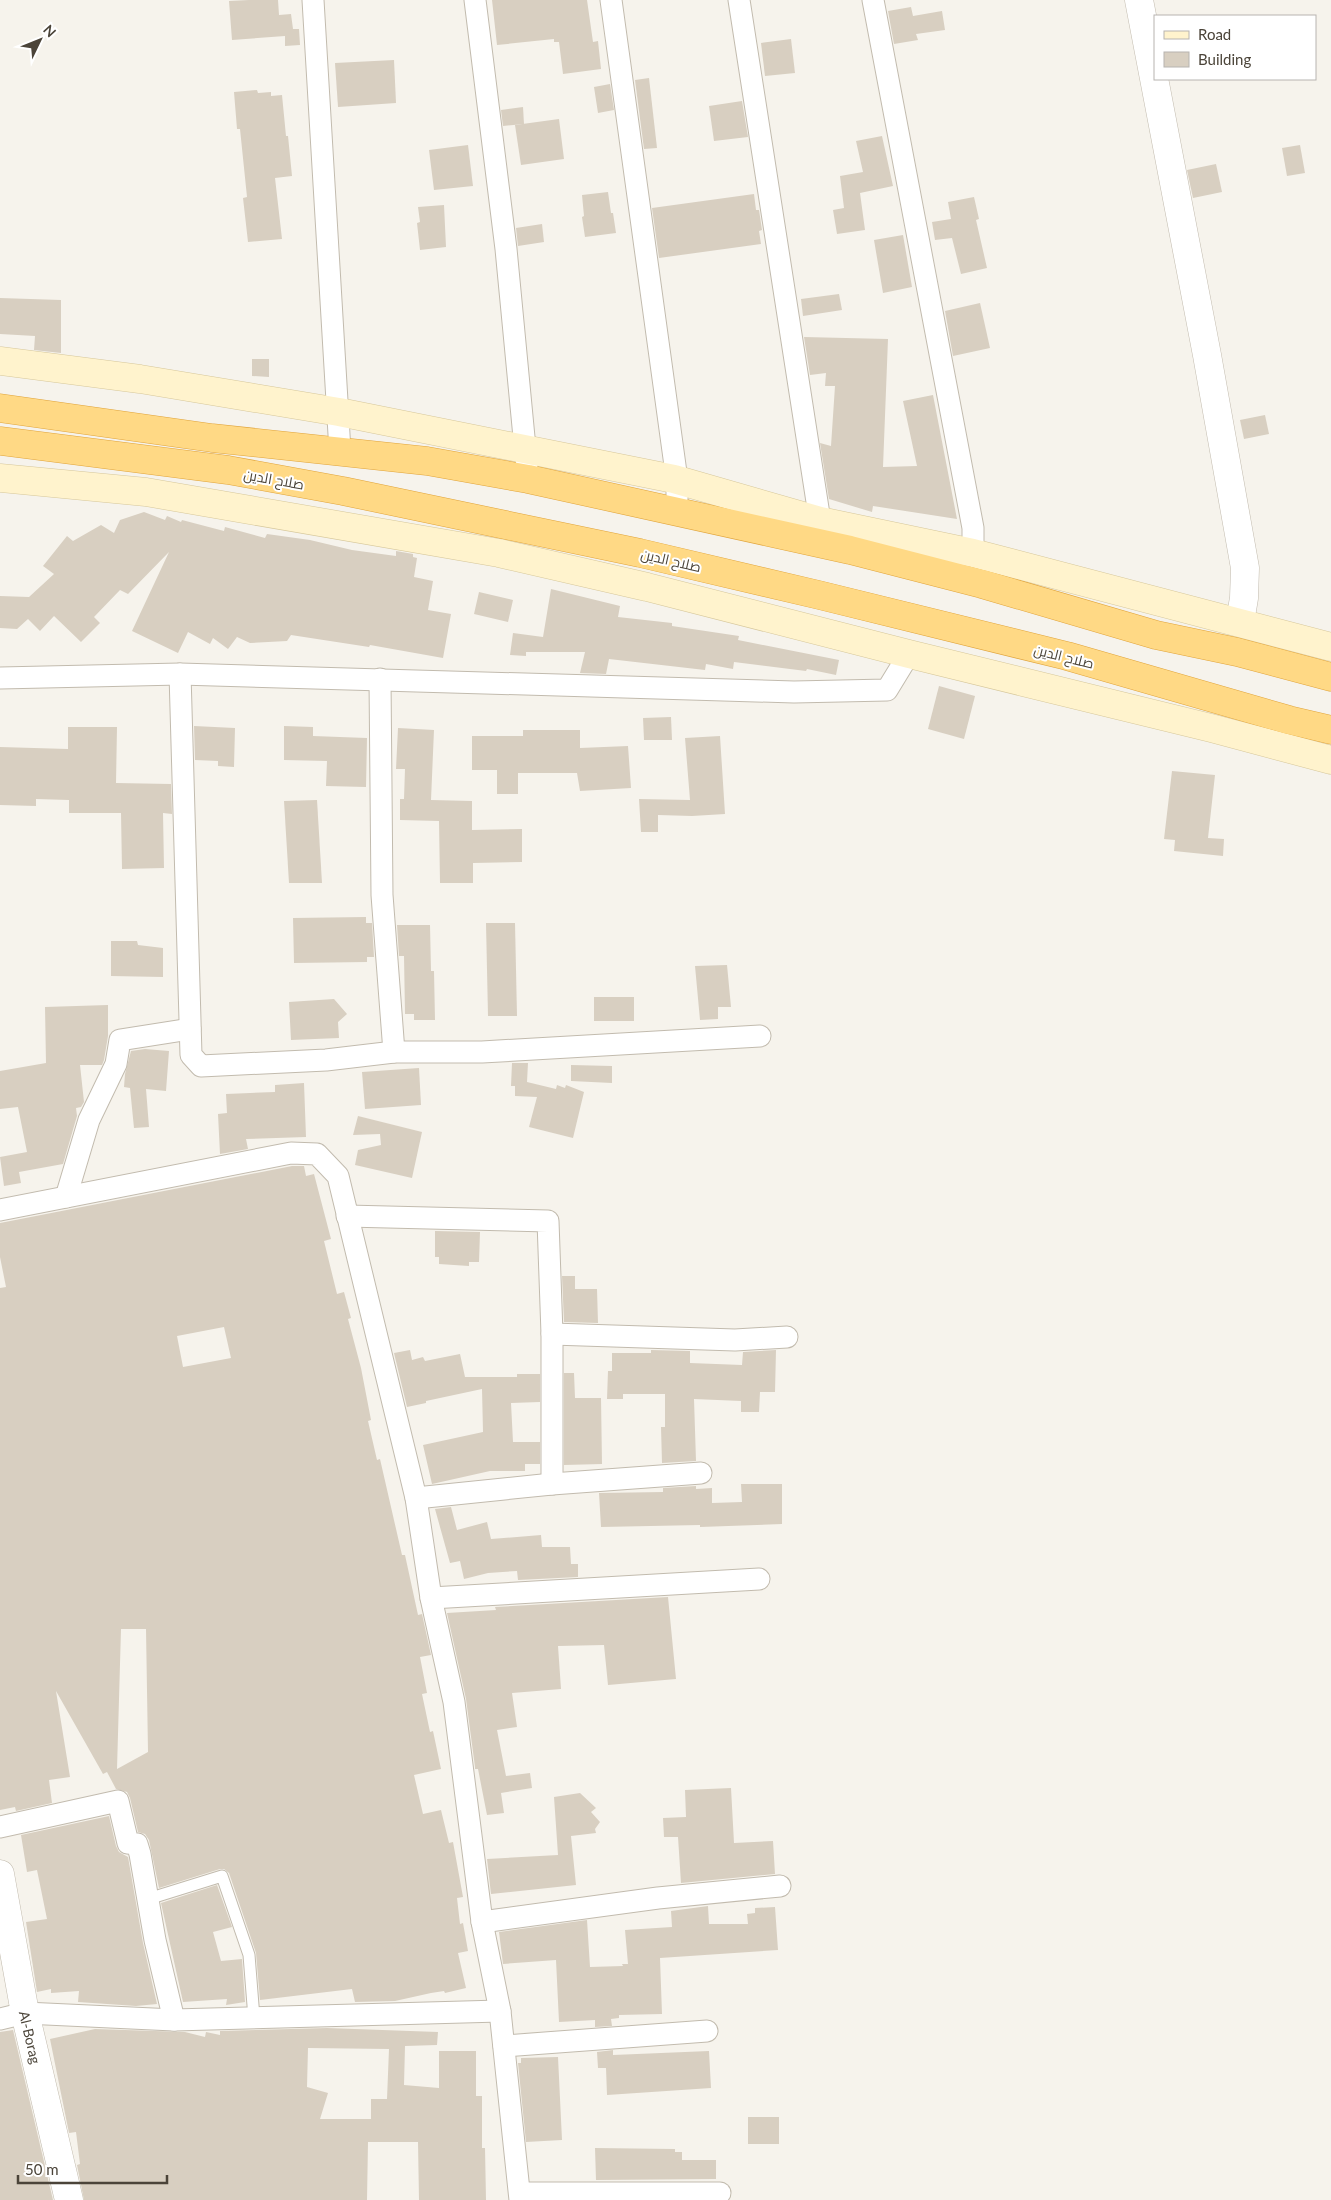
<svg xmlns="http://www.w3.org/2000/svg" width="1331" height="2200" font-family="Lato,Cairo,sans-serif">
<style>
.building{fill:#d8cfc1;fill-rule:evenodd}
.lines{fill:none;stroke-linecap:round;stroke-linejoin:round}
.service-casing{stroke:#c2bbae;stroke-width:13}
.minor-casing{stroke:#c2bbae;stroke-width:23}
.tertiary-casing{stroke:#c2bbae;stroke-width:29}
.secondary-casing{stroke:#d6c79b;stroke-width:29}
.trunk-casing{stroke:#e0a43c;stroke-width:29}
.service{stroke:#fff;stroke-width:11}
.minor{stroke:#fff;stroke-width:21}
.tertiary{stroke:#fff;stroke-width:28}
.secondary{stroke:#fff3cd;stroke-width:28}
.trunk{stroke:#ffd985;stroke-width:28}
.labels{text-anchor:middle;dominant-baseline:central;stroke-width:4;stroke-linejoin:round;paint-order:stroke}
.street-label{font-size:14px;fill:#4b4439;stroke:#fff}
</style>
<rect width="100%" height="100%" fill="#f6f3ec"/>
<!-- building -->
<g class="building">
<polygon points="249,0 278,0 279,15 291,14 293,29 299,29 300,45 285,46 285,36 232,40 229,1"/>
<polygon points="492,0 587,0 593,42 598,41 601,69 563,74 559,42 554,42 554,39 497,45"/>
<polygon points="911,7 913,16 942,11 945,30 916,34 918,40 894,44 888,11"/>
<polygon points="791,39 795,73 765,76 761,43"/>
<polygon points="394,60 396,103 338,107 335,63"/>
<polygon points="649,78 657,148 644,149 635,80"/>
<polygon points="610,84 614,110 598,113 594,87"/>
<polygon points="257,90 258,93 271,92 271,96 282,95 286,136 288,136 292,176 275,178 282,239 248,242 243,198 247,197 240,129 237,129 234,92"/>
<polygon points="742,101 748,137 714,141 709,106"/>
<polygon points="523,107 524,124 503,126 501,110"/>
<polygon points="559,119 564,159 521,165 515,125"/>
<polygon points="882,136 893,186 860,193 865,230 837,234 833,210 844,208 840,176 863,172 856,141"/>
<polygon points="468,145 473,186 434,190 429,150"/>
<polygon points="1300,145 1305,173 1287,176 1282,148"/>
<polygon points="1216,164 1222,192 1193,198 1187,170"/>
<polygon points="608,192 611,213 613,213 616,233 585,237 582,217 584,216 582,195"/>
<polygon points="754,194 756,210 759,210 762,230 759,231 761,244 659,258 652,208"/>
<polygon points="974,197 979,219 976,220 987,268 961,274 952,238 935,240 932,222 951,219 948,202"/>
<polygon points="444,205 446,247 420,250 417,223 420,222 418,207"/>
<polygon points="542,224 544,242 518,246 516,228"/>
<polygon points="903,235 912,287 883,293 874,240"/>
<polygon points="839,294 842,310 803,316 801,299"/>
<polygon points="0,298 61,300 61,353 34,350 35,336 0,334"/>
<polygon points="980,303 990,348 953,356 945,311"/>
<polygon points="804,337 888,339 883,467 917,466 903,401 933,395 957,519 873,506 872,512 829,499 820,443 831,446 835,386 825,386 826,373 810,375"/>
<polygon points="252,359 269,359 269,377 252,376"/>
<polygon points="1265,415 1269,434 1244,439 1240,420"/>
<polygon points="144,512 165,520 167,516 181,522 182,520 224,531 225,527 265,538 267,534 310,540 352,550 396,556 396,551 413,554 413,557 417,558 414,577 433,581 428,610 451,614 443,658 370,645 369,647 291,635 287,641 250,643 237,637 228,649 213,638 210,644 188,632 178,653 132,631 169,552 128,594 120,590 94,617 100,623 81,642 54,616 40,631 28,619 17,629 0,628 0,596 29,597 54,574 43,566 67,536 73,541 101,525 114,533 120,520"/>
<polygon points="551,589 620,606 618,617 672,623 672,626 739,636 738,640 839,660 836,675 807,669 806,671 734,662 733,669 706,664 705,670 609,659 606,674 580,673 585,652 526,652 526,656 510,655 513,633 543,637"/>
<polygon points="479,592 513,600 508,622 474,614"/>
<polygon points="939,686 975,696 964,739 928,729"/>
<polygon points="671,717 672,740 644,740 643,718"/>
<polygon points="194,726 235,728 234,767 218,766 218,761 195,760"/>
<polygon points="284,726 313,727 313,736 367,738 366,787 326,786 327,761 284,760"/>
<polygon points="68,727 117,727 116,783 171,784 172,814 163,813 164,868 122,869 121,813 69,813 69,800 36,799 36,806 0,805 0,747 68,749"/>
<polygon points="398,728 434,730 431,800 472,801 472,830 522,829 522,862 473,863 473,883 440,883 439,821 400,820 400,799 404,799 405,769 396,769"/>
<polygon points="523,730 580,730 580,748 628,746 631,788 580,791 577,773 518,773 518,794 497,794 497,770 472,770 472,736 523,736"/>
<polygon points="720,736 725,814 692,816 658,815 658,832 641,832 639,799 690,800 685,738"/>
<polygon points="1172,771 1215,775 1208,838 1224,839 1223,856 1174,851 1175,840 1164,839"/>
<polygon points="317,800 322,883 289,883 284,801"/>
<polygon points="366,917 366,923 372,923 374,957 367,957 367,962 294,963 293,918"/>
<polygon points="486,923 515,923 517,1016 488,1016"/>
<polygon points="397,925 430,925 431,971 434,971 435,1020 414,1020 414,1014 405,1014 404,956 399,956"/>
<polygon points="111,941 137,941 138,945 163,948 163,977 111,976"/>
<polygon points="727,965 731,1007 718,1007 718,1019 700,1020 695,966"/>
<rect x="594" y="997" width="40" height="24"/>
<polygon points="334,999 347,1014 338,1022 339,1038 291,1040 289,1002"/>
<polygon points="108,1005 108,1036 104,1060 102,1065 80,1065 84,1102 81,1107 76,1108 77,1116 63,1164 19,1172 21,1183 4,1186 0,1157 27,1152 18,1107 0,1109 0,1071 46,1063 45,1007"/>
<polygon points="145,1049 169,1051 166,1091 146,1089 149,1127 134,1128 130,1088 124,1087 125,1074 131,1051"/>
<polygon points="512,1063 528,1063 527,1082 556,1089 557,1085 565,1088 566,1085 584,1092 573,1138 529,1127 537,1097 515,1096 515,1086 511,1086"/>
<polygon points="571,1065 612,1066 612,1083 571,1081"/>
<polygon points="419,1068 421,1105 365,1109 362,1072"/>
<polygon points="304,1083 306,1137 246,1139 248,1149 220,1154 218,1114 227,1113 226,1094 275,1092 275,1085"/>
<polygon points="358,1116 422,1132 412,1178 355,1165 358,1150 381,1145 380,1134 353,1135"/>
<path d="M292,1166H304L306,1176L314,1174L331,1239L324,1241L337,1294L344,1292L351,1318L348,1319L361,1368L371,1420L368,1421L377,1460L380,1459L402,1555H405L418,1615L422,1614L431,1655L420,1657L427,1693L422,1694L430,1732L433,1731L441,1769L414,1775L423,1814L441,1810L449,1843L453,1842L463,1897L457,1898L460,1924L463,1923L468,1951L458,1953L466,1988L445,1993L444,1991L431,1993L395,2001L355,2002L352,1989L260,2000L256,1953L229,1873L224,1869H220L159,1888L149,1840L145,1834L138,1832L130,1798L127,1792L116,1789L107,1772L103,1774L56,1691L70,1777L49,1780L52,1803L16,1811L15,1807L0,1810V1288L6,1287L0,1257V1223ZM224,1327L231,1358L183,1367L177,1336ZM121,1629H146L148,1752L117,1769Z"/>
<polygon points="435,1231 480,1232 479,1262 469,1262 469,1266 439,1264 439,1257 435,1257"/>
<polygon points="562,1276 575,1276 575,1289 597,1289 598,1323 564,1322"/>
<polygon points="410,1350 412,1360 423,1357 425,1361 460,1354 465,1377 517,1377 517,1374 540,1374 540,1402 511,1403 513,1442 540,1442 540,1464 525,1464 525,1471 490,1471 432,1484 423,1445 483,1432 482,1389 426,1401 426,1403 407,1407 394,1353"/>
<polygon points="651,1350 690,1351 690,1363 742,1365 743,1352 776,1350 775,1392 760,1392 759,1412 741,1412 741,1401 694,1399 696,1461 662,1463 661,1427 665,1427 665,1394 623,1394 623,1399 607,1399 608,1371 612,1371 612,1353 651,1353"/>
<polygon points="564,1373 574,1373 575,1398 601,1398 602,1464 564,1465"/>
<polygon points="741,1484 782,1484 782,1524 700,1527 700,1525 601,1527 599,1493 663,1492 663,1488 696,1486 696,1489 712,1488 712,1503 742,1502"/>
<polygon points="451,1507 457,1530 487,1522 491,1539 541,1535 542,1547 570,1547 571,1564 578,1564 578,1577 518,1580 517,1571 488,1573 464,1579 460,1561 450,1563 435,1509"/>
<polygon points="668,1597 676,1679 608,1685 604,1645 558,1646 561,1689 512,1693 517,1727 497,1730 506,1776 530,1773 532,1788 501,1793 504,1813 487,1815 478,1769 475,1769 475,1767 466,1699 447,1613 496,1610 495,1607"/>
<polygon points="731,1788 734,1843 773,1841 775,1874 681,1883 678,1837 664,1837 663,1818 686,1817 685,1790"/>
<polygon points="580,1793 596,1808 591,1812 600,1822 595,1829 596,1833 571,1836 576,1885 491,1894 487,1859 558,1855 554,1797"/>
<polygon points="109,1816 116,1846 119,1852 128,1857 143,1943 157,2004 136,2006 78,2002 79,1991 51,1993 51,1989 37,1992 26,1922 47,1919 37,1870 27,1872 21,1835"/>
<polygon points="217,1885 232,1927 213,1932 221,1961 242,1959 245,2002 226,2005 227,1999 183,2002 161,1903"/>
<polygon points="708,1906 709,1924 748,1924 747,1914 755,1913 755,1908 775,1907 778,1950 660,1958 662,2014 619,2015 619,2018 611,2019 612,2026 595,2027 595,2020 559,2022 556,1960 503,1964 499,1932 587,1920 590,1967 623,1966 622,1964 628,1964 625,1930 672,1927 671,1911"/>
<path d="M327,2028L438,2032L437,2045L405,2046L404,2085L439,2088V2051H476V2096H482V2148H485L486,2200H419L418,2142H368L367,2200H84L77,2165L80,2164L76,2132L69,2133L50,2039L95,2029L185,2032L205,2037L206,2032L220,2035V2031ZM308,2048L389,2049L387,2099H371V2119H320L328,2093L307,2087Z"/>
<polygon points="13,2030 53,2200 0,2200 0,2032"/>
<polygon points="613,2050 613,2055 709,2051 711,2088 607,2095 606,2068 598,2068 597,2052"/>
<polygon points="558,2057 562,2140 526,2142 518,2063 521,2063 521,2058"/>
<rect x="748" y="2117" width="31" height="27"/>
<polygon points="595,2148 675,2149 675,2152 682,2152 682,2160 716,2160 716,2179 596,2180"/>
</g>
<g class="lines">
<defs>
<polyline id="service" points="148,1899 222,1876 249,1955 254,2018"/>
<g id="minor">
<polyline points="313,0 340,451"/>
<polyline points="475,0 506,249 528,479"/>
<polyline points="611,0 677,480 677,512"/>
<polyline points="739,0 820,521"/>
<polyline points="873,0 973,528 973,553"/>
<polyline points="180,674 191,1055 201,1066 326,1060 394,1052 482,1052 760,1036"/>
<polyline points="0,678 180,674 794,692 887,690 909,654"/>
<polyline points="380,679 382,895 394,1052"/>
<polyline points="66,1197 89,1120 116,1064 120,1040 190,1029"/>
<polyline points="0,1210 291,1153 317,1154 338,1176 416,1498 431,1598 454,1702 482,1922 500,2011 520,2200"/>
<polyline points="347,1216 548,1221 552,1334 552,1484"/>
<polyline points="552,1334 735,1340 787,1337"/>
<polyline points="416,1498 552,1484 701,1473"/>
<polyline points="431,1598 759,1579"/>
<polyline points="0,1827 118,1801 128,1843 137,1844 140,1854 155,1940 174,2020"/>
<polyline points="482,1922 658,1898 780,1886"/>
<polyline points="0,2019 25,2013 174,2020 500,2011"/>
<polyline points="504,2046 707,2031"/>
<polyline points="520,2193 720,2193"/>
</g>
<g id="tertiary">
<polyline points="1139,0 1207,355 1245,568 1244,598 1240,622"/>
<path id="s1" d="M0,1874L25,2013L69,2200"/>
</g>
<g id="secondary">
<polyline points="0,361 140,379 339,412 674,479 820,521 973,553 1331,647"/>
<polyline points="0,478 146,492 499,553 647,587 909,654 1211,728 1331,760"/>
</g>
<g id="trunk">
<polyline points="0,408 212,438 427,461 528,479 850,550 982,584 1156,635 1237,652 1331,677"/>
<polyline points="0,441 228,470 343,491 640,553 819,595 1067,656 1289,720 1331,730"/>
</g>
</defs>
<!-- service casing -->
<use href="#service" class="service-casing"/>
<!-- minor casing -->
<use href="#minor" class="minor-casing"/>
<!-- tertiary casing -->
<use href="#tertiary" class="tertiary-casing"/>
<!-- secondary casing -->
<use href="#secondary" class="secondary-casing"/>
<!-- trunk casing -->
<use href="#trunk" class="trunk-casing"/>
<!-- service -->
<use href="#service" class="service"/>
<!-- minor -->
<use href="#minor" class="minor"/>
<!-- tertiary -->
<use href="#tertiary" class="tertiary"/>
<!-- secondary -->
<use href="#secondary" class="secondary"/>
<!-- trunk -->
<use href="#trunk" class="trunk"/>
</g>
<g class="labels">
<!-- street labels -->
<g class="street-label">
<text transform="translate(274 479) rotate(10)">صلاح الدين</text>
<text transform="translate(671 560) rotate(13)">صلاح الدين</text>
<text transform="translate(1064 656) rotate(14)">صلاح الدين</text>
<text stroke="none"><textPath href="#s1" startOffset="166">Al-Borag</textPath></text>
</g>
</g>
<!-- legend -->
<rect x="1154" y="15" width="162" height="65" fill="#ffffff" stroke="#b7b4b0"/>
<rect x="1164" y="31" width="25" height="8" fill="#fff3cd" stroke="#b7b4b0"/>
<text x="1198" y="40" font-size="15" fill="#4b4439">Road</text>
<rect x="1164" y="52" width="25" height="15" fill="#d8cfc1" stroke="#b7b4b0"/>
<text x="1198" y="65" font-size="15" fill="#4b4439">Building</text>
<!-- north arrow -->
<g transform="translate(40 40) rotate(47)" stroke="#ffffff" stroke-width="4" paint-order="stroke">
<path d="M0-4L9 19L0 12L-9 19Z" fill="#4b4439"/>
<text y="-8" font-size="14" font-weight="bold" text-anchor="middle" fill="#4b4439">N</text>
</g>
<!-- scale -->
<path d="M18 2175v8h149v-8" fill="none" stroke="#4b4439" stroke-width="2.5"/>
<text x="25" y="2175" font-size="15" fill="#4b4439" stroke="#ffffff" stroke-width="4" paint-order="stroke">50 m</text>
</svg>
